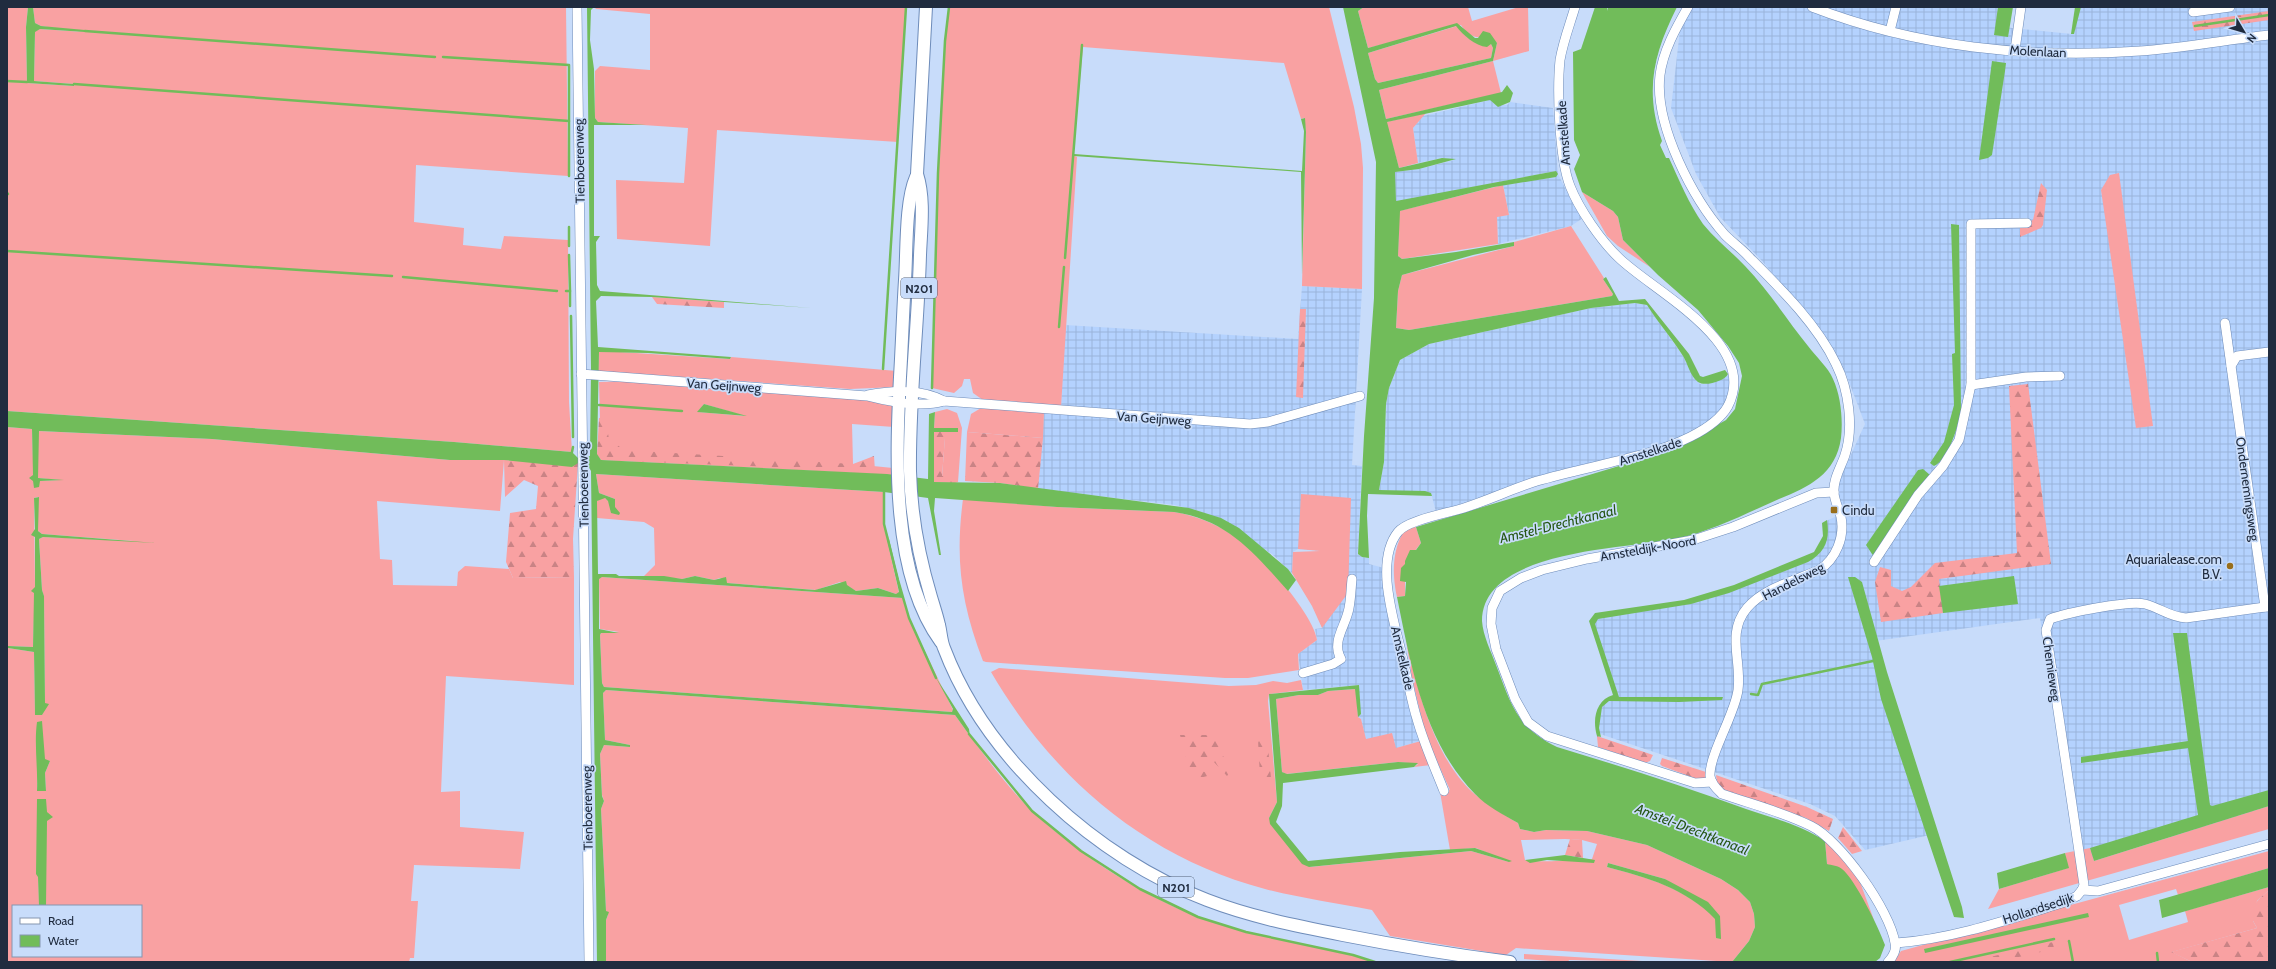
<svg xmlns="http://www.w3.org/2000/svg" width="2276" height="969" font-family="Cabin,sans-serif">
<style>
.industrial{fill:url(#industrial-grid)}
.grass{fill:#f9a1a2;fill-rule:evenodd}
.forest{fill:url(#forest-firs)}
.water{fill:#71bc5a;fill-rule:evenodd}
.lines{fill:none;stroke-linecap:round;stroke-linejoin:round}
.stream{stroke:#71bc5a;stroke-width:2.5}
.minor-casing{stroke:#6e8cba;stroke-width:10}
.major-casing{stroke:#6e8cba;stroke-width:14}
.minor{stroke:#fff;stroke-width:9}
.major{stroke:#fff;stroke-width:12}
.poi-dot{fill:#986e1b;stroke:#c8dcfa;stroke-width:1.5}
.labels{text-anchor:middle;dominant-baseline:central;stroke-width:3.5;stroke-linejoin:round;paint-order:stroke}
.shield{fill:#c8dcfa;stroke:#526177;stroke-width:1}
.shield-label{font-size:12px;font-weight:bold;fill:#202c3f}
.street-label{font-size:13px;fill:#202c3f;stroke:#c8dcfa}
.poi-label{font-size:13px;fill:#202c3f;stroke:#c8dcfa;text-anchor:start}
.water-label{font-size:14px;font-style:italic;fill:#275715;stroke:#c8dcfa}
</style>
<defs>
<pattern id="industrial-grid" width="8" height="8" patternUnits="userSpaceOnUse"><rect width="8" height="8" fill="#b4d2fe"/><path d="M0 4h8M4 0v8" fill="none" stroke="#9ab4db"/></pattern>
<pattern id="forest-firs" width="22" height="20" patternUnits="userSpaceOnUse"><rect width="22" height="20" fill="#f9a1a2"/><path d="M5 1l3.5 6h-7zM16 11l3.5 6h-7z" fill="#c98385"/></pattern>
</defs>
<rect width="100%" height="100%" fill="#c8dcfa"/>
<!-- industrial -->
<g class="industrial">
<polygon points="1686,7 2006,7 2003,27 2072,34 2077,7 2269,7 2269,811 2078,861 2040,618 1875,641 1934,834 1865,850 1835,816 1810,804 1597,733 1602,703 1615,696 1591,621 1596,615 1690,602 1733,589 1817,553 1824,539 1826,521 1837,516 1837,485 1865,424 1846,374 1822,332 1762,261 1720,217 1696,174 1671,108 1681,21"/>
<polygon points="1490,100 1496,105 1507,105 1510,102 1553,108 1558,174 1572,202 1583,218 1571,226 1498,244 1497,216 1509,215 1503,185 1556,177 1556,171 1396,202 1394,172 1419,169 1454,160 1442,158 1418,163 1413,128 1423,116"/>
<polygon points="1302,286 1362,289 1352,465 1362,466 1358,554 1362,557 1369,558 1369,564 1384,568 1421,741 1396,748 1366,740 1361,719 1358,717 1359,685 1303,690 1298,654 1317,640 1315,629 1322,628 1325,551 1298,549 1293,552 1292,573 1272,554 1198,511 1175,505 1038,489 1044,412 1061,407 1065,325 1298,339"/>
<polygon points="1635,303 1647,305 1683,356 1695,379 1700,384 1705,384 1728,374 1730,387 1723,408 1714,418 1686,436 1658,447 1498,491 1436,512 1431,493 1379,490 1384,462 1386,404 1389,388 1400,360 1429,344 1591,308"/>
</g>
<!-- grass -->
<g class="grass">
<polygon points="7,7 28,7 26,27 27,83 74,86 74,84 34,81 35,31 40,29 84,32 41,26 35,23 33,7 566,7 568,176 416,165 414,222 464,228 463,245 501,249 504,236 568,240 569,402 572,452 454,442 7,411"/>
<polygon points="594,7 906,7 898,142 717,130 710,246 617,239 616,180 684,183 688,128 598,122 595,118 595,71 600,66 650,70 650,14 596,9"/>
<polygon points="949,7 1329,7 1354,107 1361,144 1363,168 1362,289 1302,286 1306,131 1304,118 1301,119 1284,63 1083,47 1073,155 1077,157 1061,407 983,400 973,393 970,379 964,379 962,386 954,393 932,388 938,173 945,41"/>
<path d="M1364,7H1468L1472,21L1519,7H1528L1529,51L1493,61L1501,93L1386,119L1379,90L1493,61L1497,43L1492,38C1478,38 1469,38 1461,25L1368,48L1358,11Z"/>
<path d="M1457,26C1465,37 1477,47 1491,44L1493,48L1491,58L1378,83L1375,79L1368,53Z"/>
<polygon points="1426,113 1413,128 1418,163 1399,168 1386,122"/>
<polygon points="2119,173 2153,426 2136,428 2101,190 2110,175"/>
<polygon points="1503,185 1509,215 1497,217 1498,244 1402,259 1398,256 1399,211"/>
<polygon points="1582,192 1613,211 1618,217 1623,240 1650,267 1618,246 1607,236"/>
<polygon points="1571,226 1604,278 1603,279 1613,294 1612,296 1409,330 1396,328 1398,291 1402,275 1514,246 1514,242"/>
<polygon points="604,351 730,359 731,357 897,371 896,387 850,389 598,371 599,352"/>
<path d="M633,381L860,399L894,406V427L852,424L853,464L893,468V475L601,460L599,382ZM704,404L745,416L698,412Z"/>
<polygon points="981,408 1044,412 1043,438 967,432 971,414"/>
<polygon points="947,409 957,413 962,428 958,482 955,483 955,477 942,477 945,437 934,428 935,412"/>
<path d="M7,427L32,429L34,488L40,481L59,480L38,478V431L212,439L450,460H504L500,511L377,501L380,559L392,560L393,585L457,586L458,572L465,566L509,569L513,578L574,577V685L446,676L441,792L460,791V827L524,832L520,869L414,865L411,901H418L414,958H410L409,962H7ZM38,497V531L42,534L133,541L43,537L39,539L42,590L44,597L45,703L42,715H35L34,652L8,648V646L33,647L35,588L34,498ZM38,760L50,761L45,773L46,791L37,790ZM46,799V906H141V956H13V906H39L37,800Z"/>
<polygon points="596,474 884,492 884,524 889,539 887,539 899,593 896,594 878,588 856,591 840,582 816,590 727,583 720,578 714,580 695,576 682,579 644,576 655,565 654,528 644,522 597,518 597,501 601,498 605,498 615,507 615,499 599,493"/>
<polygon points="1301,494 1351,498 1348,593 1322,628 1312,606 1292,573 1293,552 1320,551 1298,549"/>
<path d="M963,499L1057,507L1174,512C1194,515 1214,523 1231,534C1256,548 1313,613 1317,640L1298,654L1299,670L1248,678H1225L986,662L983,661C961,603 955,560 963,499Z"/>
<path d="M1416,527L1421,543L1405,564V596L1397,597C1392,573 1392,550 1405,529Z"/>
<polygon points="602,577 903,598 909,618 953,710 952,712 604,687 602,683 600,635 601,633 619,632 600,629 599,578"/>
<path d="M1406,640C1418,691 1435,762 1477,796C1489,806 1504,815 1518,823L1520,829L1534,832L1546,830L1587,831L1647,845L1721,879L1738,890L1750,902L1754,914L1755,927L1749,941L1732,962L1516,948L1506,955L1390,936L1372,910C1336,903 1300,898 1265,889C1145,857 1053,778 991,672L999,668L1229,686L1256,685L1273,681L1287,683L1301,680L1303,690L1269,694L1268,701L1277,802L1269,818L1310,867L1471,851L1509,862L1476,848L1450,850L1439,786L1450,790L1426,737L1412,678ZM1565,839L1582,840L1597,844L1592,859C1582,860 1530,863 1525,860L1521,840ZM1608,863L1665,879L1720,916L1716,938V919C1687,889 1647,877 1607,867Z"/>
<polygon points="1356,689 1358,717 1361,719 1366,739 1392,733 1396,748 1421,741 1431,765 1414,767 1418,764 1398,762 1286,774 1282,772 1276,699 1299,695 1318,695 1328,691"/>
<path d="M606,690L955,715C978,747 1005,785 1033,812C1077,853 1142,896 1199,917C1256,939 1317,944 1375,962H606V920L608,915L606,911L601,809L604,801L602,795L600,754L604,745L630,747V745L605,740L603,693Z"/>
<polygon points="2269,806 2269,829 1988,909 1999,889 2068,868 2065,853 2090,848 2094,861"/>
<polygon points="1825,841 1847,863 1860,882 1874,920 1853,884 1827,864"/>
<polygon points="2269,851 2269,868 2178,895 2176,889 2119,905 2129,940 2188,922 2185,911 2269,887 2269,890 2257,901 2253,921 2257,928 2172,952 2192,962 1894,962 1901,951"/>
<polygon points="1524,954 1659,962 1569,960 1568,962 1564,962 1524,959"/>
</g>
<!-- forest -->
<g class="forest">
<polygon points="2269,11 2269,20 2194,31 2192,22"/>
<polygon points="2041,183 2047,190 2043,225 2041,228 2020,237 2020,225 2033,220"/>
<polygon points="652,297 724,302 724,308 657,304"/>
<polygon points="1300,309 1306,309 1303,398 1296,397"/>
<polygon points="2028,384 2051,564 1939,579 1943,613 1881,622 1875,582 1880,567 1891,570 1891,586 1902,591 1911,587 1935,563 2017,553 2009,386"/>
<polygon points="605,417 609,439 624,450 853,464 874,456 875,471 601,460 597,455 599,418"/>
<polygon points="934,432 958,432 957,438 945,438 942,476 955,477 955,483 934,482"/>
<polygon points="967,432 1043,438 1038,489 1000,483 965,481"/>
<polygon points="504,460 578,463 573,539 574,577 513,578 506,562 510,513 536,509 538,486 524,480 505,497"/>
<polygon points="1180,735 1216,735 1224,743 1221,751 1230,772 1227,776 1213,761 1204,762 1200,771 1215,774 1192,780"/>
<polygon points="1597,736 1653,755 1650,761 1645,763 1598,747"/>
<polygon points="1267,737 1271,778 1260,776 1258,740"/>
<polygon points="1662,758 1706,772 1706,778 1697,779 1662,766 1660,764"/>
<polygon points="1716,775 1807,807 1833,819 1829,831 1806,818 1722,789 1717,783"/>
<polygon points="1843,827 1862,851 1852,854 1838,838"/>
<polygon points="1570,839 1582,840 1583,858 1565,855"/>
<path d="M2269,890V962H2192L2171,952L2257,928C2255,924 2252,920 2251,916C2251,905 2261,897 2269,890Z"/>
<polygon points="2053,942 2054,949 1997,962 1969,962"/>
</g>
<!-- water -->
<g class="water">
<polygon points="28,7 33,7 35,23 41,26 85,30 85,32 40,29 35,32 34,81 74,84 74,86 27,83 26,27"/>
<path d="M587,7H594L591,10L590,40L594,69L595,118L598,122L646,125H594V236H600L596,242L597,285L600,291L811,308L652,297L601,296L596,301L598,347L731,357L730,359L648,353L599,352L597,454L601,460L887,474L928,479L929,414L935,412L934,428H958V432H934V482L1000,483L1189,508L1221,518L1239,528L1288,569L1296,580L1288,591C1254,553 1228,520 1174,512L1057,507L935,498L934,511L941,555H939L928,498L884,492L596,474L599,493L615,499V507L620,513L619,515L611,513L608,501L605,498L597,501L598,574H616L619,576H664L682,579L695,576L714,580L726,577L727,583L815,590L846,581L847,585L856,591L878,588L896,594L899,592L887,539H889L903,598L602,577L599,579V629L619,633H601L600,635L602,683L604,687L952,712L953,709L935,676L969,729L970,736L955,715L606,690L603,693L605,740L630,745V747L604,745L600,754L602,796L604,801L601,809L606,911L609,912L606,920V962H597L591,471L587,464L578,463L572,467L504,460H450L212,439L39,431L38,478L64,480L40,481L39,487L34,488L33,481L29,478L33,475L32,429L7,427V411L454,442L572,452L578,458L590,456L591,370Z"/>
<path d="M1343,7H1364L1358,11L1368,48L1457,23L1475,38H1478L1483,31L1490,33L1497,43L1493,61L1379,90L1386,119L1502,92L1507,85L1513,93L1510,102L1498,107L1490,100L1387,122L1399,168L1442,158L1456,159L1419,169L1395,172L1396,201L1556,171L1558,174L1556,177L1494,187L1400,211L1398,256L1402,259L1456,252L1514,242V246L1473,255L1402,275L1398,291L1396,328L1409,330L1612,296L1613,294L1603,279L1606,277L1619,301L1645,299L1689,354L1700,376L1703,377L1725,370L1728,374C1725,381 1705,387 1698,382C1690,376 1688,364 1683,356C1672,338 1658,323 1647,305L1635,303L1591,308L1429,344L1400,360L1389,388L1386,404L1384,462L1379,490L1425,491L1431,493L1432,496L1368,494L1367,516L1369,558L1362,557L1358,554L1364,436L1374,298L1376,162ZM1456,26C1463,35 1475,46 1487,47L1491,44L1493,48L1491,58L1378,83L1375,79L1368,53Z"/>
<path d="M1595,7H1607V11L1608,7H1677C1654,53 1644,90 1662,141L1660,145L1666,158H1669C1679,180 1689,204 1703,224C1716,240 1732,252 1745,266C1769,291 1787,320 1808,346C1816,357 1828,367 1833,379C1841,396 1843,420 1841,438C1836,474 1809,487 1779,499C1745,514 1712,531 1676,539C1627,549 1482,549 1482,621C1483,636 1491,651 1496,665C1511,704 1516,727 1557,747C1620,766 1683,786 1746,809C1772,818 1802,825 1825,841L1827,864C1831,865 1839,866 1842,869C1855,879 1879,928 1885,945L1880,958L1875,962H1732L1749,941L1755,927L1754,914L1750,902L1738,890L1721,879L1647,845L1587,831L1546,830L1534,832L1520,829L1518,823C1504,815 1486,806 1475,794C1424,742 1411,666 1397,597L1405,596L1406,582L1400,581L1401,568L1405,564V561L1410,550H1416L1421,543L1416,527L1659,454L1712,428L1726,420L1735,409L1742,376L1739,363L1728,346L1698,310L1658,275L1623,240L1618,217L1613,211L1582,192L1574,169L1580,155L1574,140L1573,52L1581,49Z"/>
<polygon points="1998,7 2013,7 2008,37 1994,35"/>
<polygon points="2075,7 2081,7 2074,34 2071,34"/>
<polygon points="1992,61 2006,63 2005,71 1992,155 1988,158 1979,160"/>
<polygon points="1305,118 1306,132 1302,275 1301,172 1074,156 1074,154 1302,171 1304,131 1301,119"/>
<path d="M1951,224L1959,225L1961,411C1958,426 1949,459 1934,466L1930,463L1944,442L1954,405L1952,354L1955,353Z"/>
<polygon points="704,404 747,416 697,412"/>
<polygon points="1923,469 1930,475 1874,557 1866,545 1918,470"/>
<polygon points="39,497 38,531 42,534 156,543 43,537 39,539 42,590 44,596 45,703 49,704 42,715 35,715 34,652 8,648 8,646 33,647 34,593 31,591 35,587 35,537 31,535 35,529 34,498"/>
<path d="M1827,520C1830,539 1826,552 1808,562L1729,593L1691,604L1598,619L1595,624L1619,697H1723L1722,700L1679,702L1609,701L1602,707L1599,728L1601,737L1597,736C1592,719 1596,700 1613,695L1589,621L1595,613L1684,600L1734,585L1814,552L1823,536L1822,523Z"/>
<polygon points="2014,576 2018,604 1943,613 1939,586"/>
<polygon points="1848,577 1855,577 1862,582 1887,672 1962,907 1964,918 1954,917 1881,699 1872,657"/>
<polygon points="2173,633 2187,633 2210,805 2212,806 2269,790 2269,806 2094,861 2090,848 2198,815 2188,748 2081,763 2081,757 2188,741"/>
<polygon points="1359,685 1361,714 1358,717 1355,689 1328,691 1318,695 1299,695 1276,699 1282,772 1287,774 1398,762 1418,763 1414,767 1283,783 1282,806 1276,822 1308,861 1400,852 1475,848 1512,861 1509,862 1471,851 1309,867 1302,864 1270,824 1269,818 1277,802 1269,694"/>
<path d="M42,721L45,759L50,761L45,773L46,791H37C38,768 34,744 37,722Z"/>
<polygon points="37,799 46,799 47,812 53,817 47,821 46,906 39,906 38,877 36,874"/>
<polygon points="2065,853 2069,868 1999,889 1997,873"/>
<polygon points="1565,855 1595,860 1594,863 1547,860 1530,863 1525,860"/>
<path d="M1608,863L1665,879L1708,902L1720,916L1721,939L1716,938L1715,919C1687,889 1646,877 1607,867Z"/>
<polygon points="2269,868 2269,887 2162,918 2159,900"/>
<polygon points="2088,913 2089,917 1925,953 1924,949"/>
</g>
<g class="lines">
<!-- stream -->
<g class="stream">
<polyline points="2195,26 2269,15"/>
<polyline points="85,31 435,57"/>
<polyline points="443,57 569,65 569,121"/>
<polyline points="7,81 27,82"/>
<polyline points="74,84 569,121 569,176"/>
<polyline points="7,193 8,194"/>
<polyline points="569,227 569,246"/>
<polyline points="7,251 392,276"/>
<polyline points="569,255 570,291"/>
<polyline points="1065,258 1082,45"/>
<polyline points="403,277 557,291"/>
<polyline points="566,291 570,291 570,306"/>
<polyline points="571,316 573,437"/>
<polyline points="1059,327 1064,267"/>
<polyline points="883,369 906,7"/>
<polyline points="932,388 938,173 945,41 949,7"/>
<polyline points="599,405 682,411"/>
<polyline points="572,452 573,447"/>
<polyline points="884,492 884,524 898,580 909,618 936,678"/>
<polyline points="1751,694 1758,695 1762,684 1873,661"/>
<polyline points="969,734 1032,811 1081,851 1140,889 1198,917 1246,932 1353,955 1375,962"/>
<polyline points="2069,941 2073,962"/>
<polyline points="2157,953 2158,962"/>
<polyline points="1950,962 2054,939"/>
</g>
<defs>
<g id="minor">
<polyline points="577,7 589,962"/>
<path d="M1688,7C1676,28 1663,51 1660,75C1654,125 1693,199 1725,235C1733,243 1742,249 1749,257C1780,288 1817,324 1836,364C1849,390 1854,428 1845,455C1841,467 1833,479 1834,492C1834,500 1839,509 1841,517C1845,537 1836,559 1819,570C1796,580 1764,588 1747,608C1726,633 1742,661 1738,690C1735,714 1709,755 1710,776C1711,784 1717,789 1722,794C1751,804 1783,812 1811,826C1840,840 1890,910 1895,943C1897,949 1893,957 1888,962"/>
<path d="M1812,7C1915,47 2030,59 2140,51C2183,48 2226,40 2269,35"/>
<polyline points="2193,12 2230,7"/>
<polyline points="1890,31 1896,7"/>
<polyline points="2015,50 2021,7"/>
<polyline points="2225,323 2231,366"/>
<polyline points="2269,352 2237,356 2231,366 2265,607 2269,607"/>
<path d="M581,374L867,396C890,402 921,408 944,401L1250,424L1268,422L1360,396"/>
<polyline points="1971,385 2026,377 2060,376"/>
<path d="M868,395C892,390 923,389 944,401"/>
<polyline points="1874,562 1918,495 1943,466 1959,440 1971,385 1971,224 2027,223"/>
<path d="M1303,673L1333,664L1341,659C1331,641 1346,626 1349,608C1351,598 1351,588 1352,579"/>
<polyline points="1712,782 1695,783 1547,736 1528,722 1515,699 1496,649 1491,624 1492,608 1500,591 1521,578 1542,570 1587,559 1693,540 1733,527 1816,493 1834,492"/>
<path d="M1444,791C1435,768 1424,744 1417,719C1411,700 1408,680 1403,660C1396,626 1373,563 1398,532C1407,520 1449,513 1464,508C1489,500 1512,489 1537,481C1572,471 1608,464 1644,454C1670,447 1714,431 1728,406C1760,343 1654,292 1619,258C1601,241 1579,209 1570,186C1559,158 1557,90 1560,60C1563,42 1570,24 1575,7"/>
<path d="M2082,890L2084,885L2046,630L2050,619C2066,613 2129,600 2145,604C2160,608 2170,617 2186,618L2265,607"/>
<path d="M1896,943C1953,939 2010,919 2065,902L2077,896L2082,890L2098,891L2269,844"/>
</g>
<g id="major">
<path d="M926,7L917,174C925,199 921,229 920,255C918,327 909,399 910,471C911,513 919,557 931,597C934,607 937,616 939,625C941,633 941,641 944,648C986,759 1098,859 1207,900C1251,917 1297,926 1343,935C1399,946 1454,955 1510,962"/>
<path d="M916,177C905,202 907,252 905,280C903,312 902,344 900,377C896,457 891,574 941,642"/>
</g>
</defs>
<!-- minor casing -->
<use href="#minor" class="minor-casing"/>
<!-- major casing -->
<use href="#major" class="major-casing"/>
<!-- minor -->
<use href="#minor" class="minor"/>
<!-- major -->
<use href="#major" class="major"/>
</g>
<!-- markers -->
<g class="poi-dot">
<rect x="1830" y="506" width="8" height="8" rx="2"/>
<circle cx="2230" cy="566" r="4"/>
</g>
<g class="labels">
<!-- shield labels -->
<g class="shield">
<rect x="901" y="278" width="36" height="20" rx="3"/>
<rect x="1158" y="877" width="36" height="20" rx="3"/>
</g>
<g class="shield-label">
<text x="919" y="288">N201</text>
<text x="1176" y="887">N201</text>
</g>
<!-- street labels -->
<g class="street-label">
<text transform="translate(2038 51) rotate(3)">Molenlaan</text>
<text transform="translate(1563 133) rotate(-94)">Amstelkade</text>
<text transform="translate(579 161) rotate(-91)">Tienboerenweg</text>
<text transform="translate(724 385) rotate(4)">Van Geijnweg</text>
<text transform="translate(1154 418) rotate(4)">Van Geijnweg</text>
<text transform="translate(1650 451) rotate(-18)">Amstelkade</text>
<text transform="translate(583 485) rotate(-91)">Tienboerenweg</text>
<text transform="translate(2248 489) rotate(82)">Ondernemingsweg</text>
<text transform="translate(1648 548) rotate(-10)">Amsteldijk-Noord</text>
<text transform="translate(1793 581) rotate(-27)">Handelsweg</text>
<text transform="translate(1403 658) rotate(77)">Amstelkade</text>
<text transform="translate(2052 669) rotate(82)">Chemieweg</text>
<text transform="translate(587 808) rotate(-91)">Tienboerenweg</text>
<text transform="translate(2038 908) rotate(-18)">Hollandsedijk</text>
</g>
<!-- poi labels -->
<g class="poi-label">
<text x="1842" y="510">Cindu</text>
<text x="2222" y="559" text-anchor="end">Aquarialease.com<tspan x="2222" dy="15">B.V.</tspan></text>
</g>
<!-- water labels -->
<g class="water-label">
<text transform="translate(1558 524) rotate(-14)">Amstel-Drechtkanaal</text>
<text transform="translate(1692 829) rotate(21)">Amstel-Drechtkanaal</text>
</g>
</g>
<!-- border -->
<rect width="2276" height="969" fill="none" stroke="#202c3f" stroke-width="16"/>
<!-- legend -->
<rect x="12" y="905" width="130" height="52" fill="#c8dcfa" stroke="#8596af"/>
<rect x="20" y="918" width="20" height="6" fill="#ffffff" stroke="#8596af"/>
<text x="48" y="925" font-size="12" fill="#202c3f">Road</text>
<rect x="20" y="935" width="20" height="12" fill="#71bc5a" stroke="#8596af"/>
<text x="48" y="945" font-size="12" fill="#202c3f">Water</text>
<!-- north arrow -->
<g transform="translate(2244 32) rotate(128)" stroke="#c8dcfa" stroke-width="3" paint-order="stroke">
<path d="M0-3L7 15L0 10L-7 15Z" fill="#202c3f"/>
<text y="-6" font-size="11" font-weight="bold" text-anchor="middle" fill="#202c3f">N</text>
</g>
</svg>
